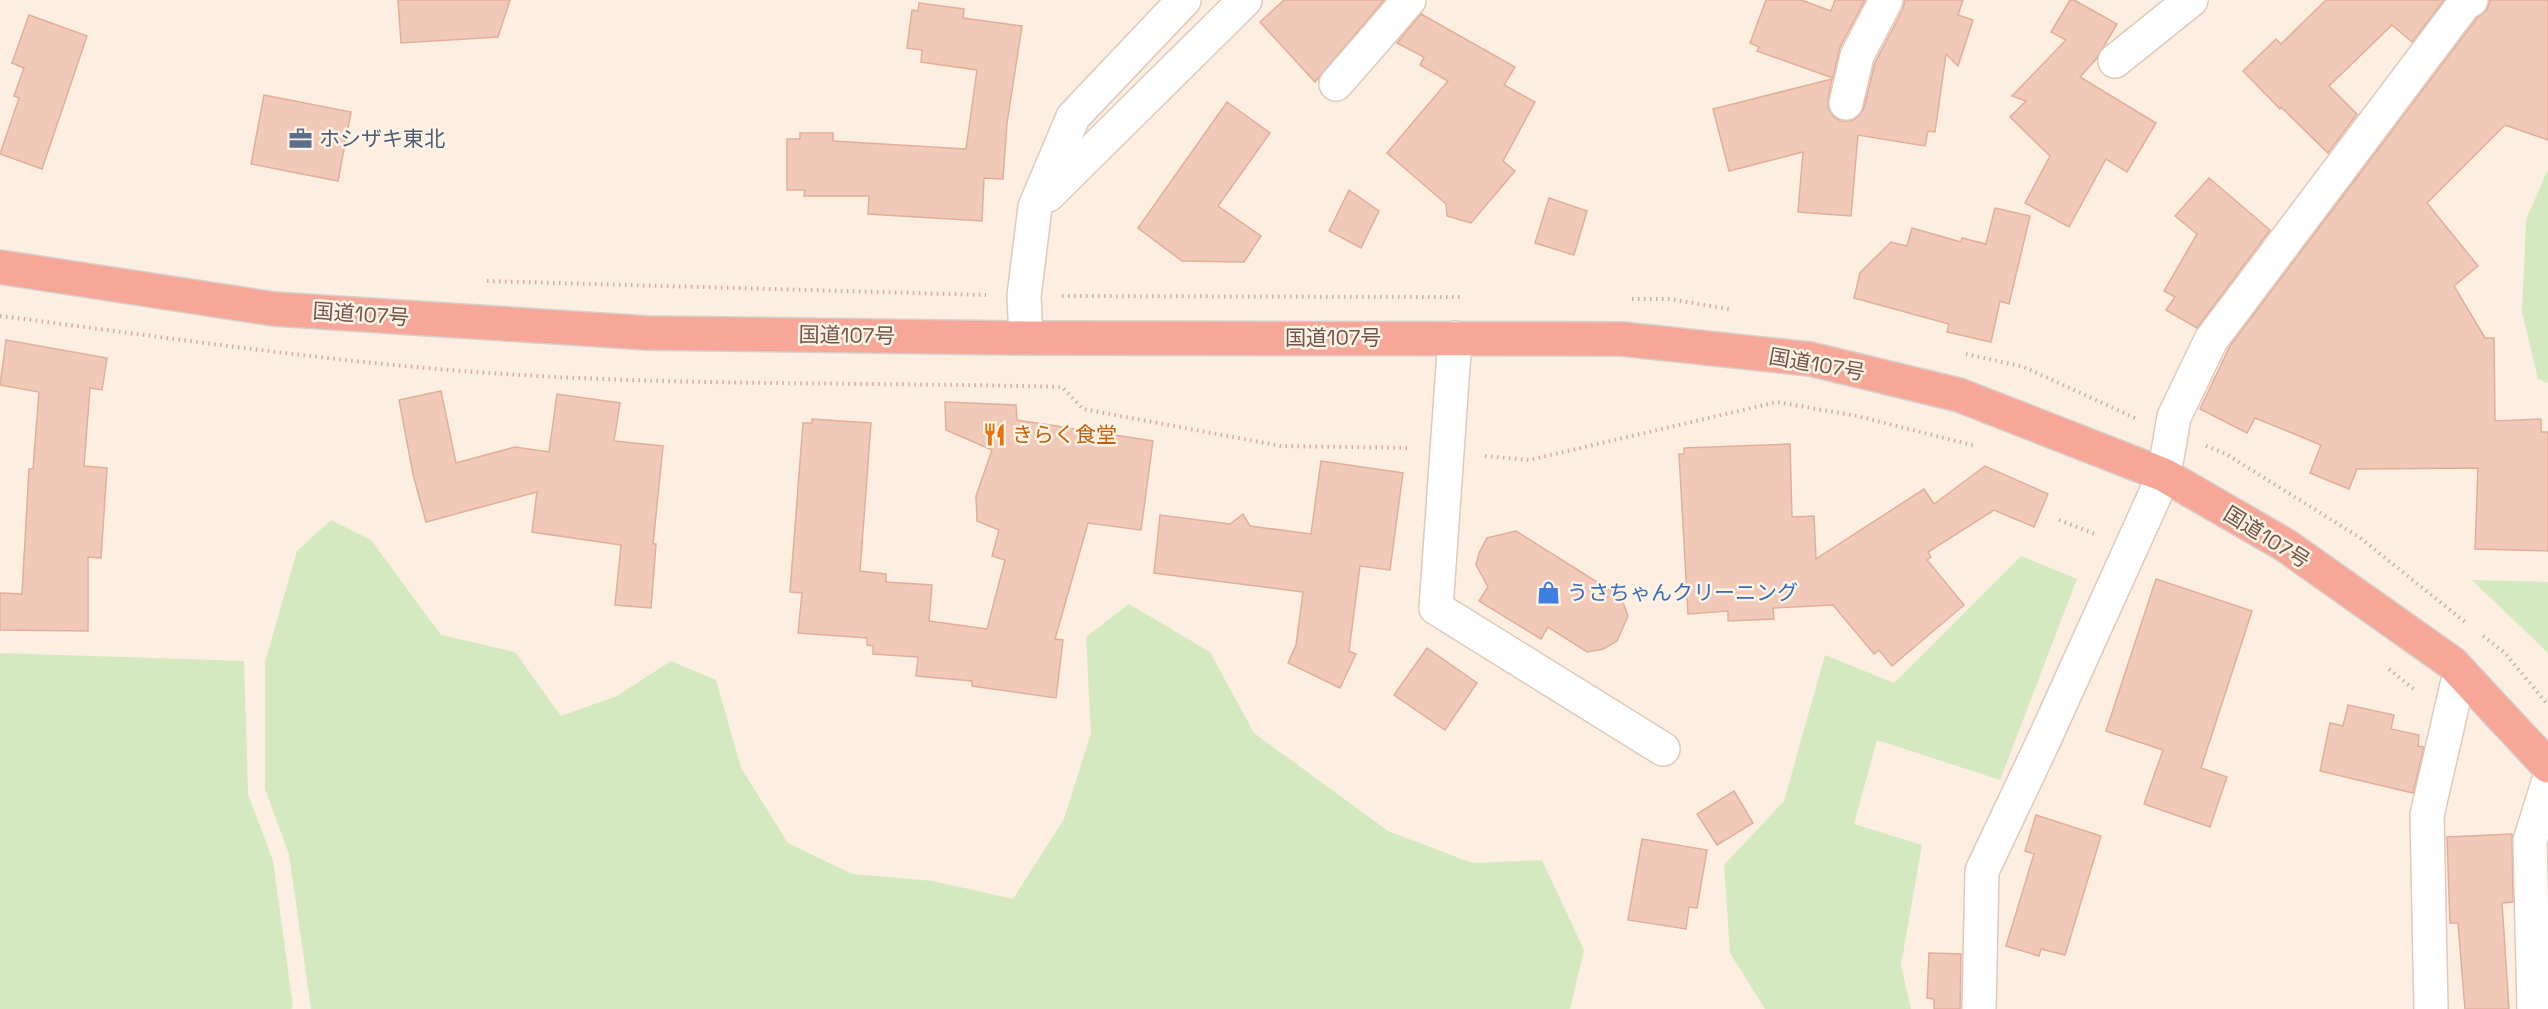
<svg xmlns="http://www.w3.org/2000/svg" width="2548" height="1009" font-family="'Space Grotesk','Noto Sans JP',sans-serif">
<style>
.green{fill:#d4e9bf}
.building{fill:#f1c9b8;stroke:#e3ae98;stroke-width:1.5}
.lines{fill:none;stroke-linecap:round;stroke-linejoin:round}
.minor-casing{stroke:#dfcabc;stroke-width:36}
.highway-casing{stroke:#d8cfcc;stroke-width:36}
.path{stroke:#d5ad9c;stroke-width:4;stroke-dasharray:1.5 4.5;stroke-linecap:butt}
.minor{stroke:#fff;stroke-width:33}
.highway{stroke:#f6a797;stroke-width:33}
.labels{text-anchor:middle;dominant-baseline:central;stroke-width:5;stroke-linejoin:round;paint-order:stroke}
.service-label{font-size:21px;fill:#4e5e75;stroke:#fff3e6;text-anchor:start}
.street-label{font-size:21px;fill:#725348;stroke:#fff3e6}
.food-label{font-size:21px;fill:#c56008;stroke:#fff3e6;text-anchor:start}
.shop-label{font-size:21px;fill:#366cbe;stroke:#fff3e6;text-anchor:start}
</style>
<rect width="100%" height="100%" fill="#fceee0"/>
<!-- green -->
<g class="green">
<polygon points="2548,169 2548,383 2538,379 2522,312 2526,220"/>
<polygon points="331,520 371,540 441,635 515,652 561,716 617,696 671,661 716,680 741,768 788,843 852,874 933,881 1013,899 1064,819 1091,733 1086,637 1129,604 1210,652 1254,733 1388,831 1472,863 1542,860 1584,950 1570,1009 311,1009 289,854 265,789 265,662 297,551"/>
<polygon points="2021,556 2077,579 2000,780 1877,740 1854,824 1922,845 1901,965 1911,1009 1765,1009 1730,953 1724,865 1784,801 1825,655 1894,683"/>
<polygon points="2472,580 2548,582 2548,653"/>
<polygon points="0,653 244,661 248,794 273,861 293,1007 291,1009 0,1009"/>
</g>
<!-- building -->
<g class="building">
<polygon points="398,0 510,0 498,37 401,43"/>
<polygon points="1284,0 1384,0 1315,82 1260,22"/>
<polygon points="1766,0 1801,0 1831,11 1835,0 1865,0 1840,47 1833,78 1757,51 1759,47 1750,43"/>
<polygon points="1905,0 1963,0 1958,15 1973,20 1958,66 1946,54 1935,132 1928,131 1925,146 1858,135 1851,216 1798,212 1803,152 1729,171 1713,109 1832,79 1828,99 1828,109 1834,117 1841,121 1852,121 1859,116 1864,108 1875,63 1903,9"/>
<polygon points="2070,0 2074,0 2117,24 2097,58 2080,77 2156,123 2127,172 2106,159 2069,227 2025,203 2050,156 2010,117 2026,101 2012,96 2066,40 2051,32"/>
<polygon points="2326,0 2444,0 2412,42 2392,25 2329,86 2357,114 2328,153 2281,107 2280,109 2243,71 2276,39 2281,44"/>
<polygon points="2490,0 2548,0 2548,140 2505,125 2427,203 2478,266 2454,286 2485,338 2494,338 2495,421 2541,419 2541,432 2548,432 2548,551 2475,549 2478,468 2357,469 2349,489 2310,473 2321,445 2255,418 2247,433 2200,409 2230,346 2477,18 2487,10"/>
<polygon points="919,3 964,9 963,18 1022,26 1007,123 1003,179 984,178 982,221 868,214 869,196 804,196 805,190 787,190 787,139 800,139 800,133 833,133 833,141 966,149 977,70 921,62 922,50 907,48 912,10 918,11"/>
<polygon points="1421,14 1515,67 1504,85 1535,102 1503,161 1515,171 1471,223 1447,216 1446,204 1387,153 1448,81 1420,65 1424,57 1397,43"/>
<polygon points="29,15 87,36 42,169 0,154 19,98 14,96 24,68 12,63"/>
<polygon points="264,95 351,112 338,181 251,164"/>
<polygon points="1227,102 1270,133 1218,206 1261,236 1244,262 1182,261 1138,228"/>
<polygon points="2209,178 2270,230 2197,328 2166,310 2175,297 2164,291 2197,234 2175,216"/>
<polygon points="1349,190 1379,211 1361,248 1329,231"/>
<polygon points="1549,198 1587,211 1574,255 1535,243"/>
<polygon points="1995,208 2030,216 2009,304 2000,301 1991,342 1947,332 1949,324 1854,298 1860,273 1891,242 1907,246 1912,228 1961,242 1962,238 1986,244"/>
<polygon points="6,340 107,358 102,390 90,388 84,466 107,468 101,558 88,557 88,631 0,630 0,593 22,594 29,469 33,469 39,392 0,385"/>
<polygon points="441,391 456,463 515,447 549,452 557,394 620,403 614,441 663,446 653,544 656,544 651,608 615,605 621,545 532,532 537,492 426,522 413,474 399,400"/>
<polygon points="945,402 1016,405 1017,420 1153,441 1141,530 1088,523 1055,639 1063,640 1056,698 972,686 972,681 916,676 918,657 873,654 873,646 867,645 867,638 798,633 802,593 790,592 803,423 812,423 812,419 871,423 860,571 886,574 886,582 932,585 929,621 987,629 1005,560 992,556 999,530 977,521 976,496 992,450 946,430"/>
<polygon points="1790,444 1792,517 1814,516 1816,559 1924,489 1934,504 1985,466 2048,494 2034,527 1994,510 1928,552 1931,557 1927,560 1964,605 1892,666 1879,650 1874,654 1833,605 1773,608 1774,619 1728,621 1728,611 1688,614 1679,454 1684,454 1684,448"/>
<polygon points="1321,461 1403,473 1390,570 1360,566 1349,651 1356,654 1340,688 1288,663 1296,645 1303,592 1154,573 1160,515 1230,524 1243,514 1250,526 1311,534"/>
<polygon points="1516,531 1621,597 1628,616 1617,641 1603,649 1587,652 1548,627 1541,639 1479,601 1488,587 1476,565 1479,553 1487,538"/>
<polygon points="2156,579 2252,611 2201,768 2227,777 2210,827 2144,804 2163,750 2106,731"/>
<polygon points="1427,648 1477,683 1445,730 1394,695"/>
<polygon points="2348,705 2394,715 2391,729 2419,735 2418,746 2424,747 2413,793 2320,771 2330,723 2343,726"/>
<polygon points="1734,791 1753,823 1717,845 1697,814"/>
<polygon points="2036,815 2101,836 2065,955 2041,949 2039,956 2006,946 2034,854 2025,851"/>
<polygon points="2512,834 2513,902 2502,903 2509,1009 2465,1009 2458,923 2450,923 2447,837"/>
<polygon points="1642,839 1707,850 1697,908 1689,907 1686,929 1628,920"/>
<polygon points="1929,953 1961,954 1960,1009 1934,1009 1934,999 1927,998"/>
</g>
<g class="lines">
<defs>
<g id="minor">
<polyline points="2115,61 2191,0"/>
<polyline points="1336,84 1409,0"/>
<polyline points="1846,103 1857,56 1886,0"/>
<polyline points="1048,195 1245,0"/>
<polyline points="1026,338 1024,296 1035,207 1073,117 1184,0"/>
<polyline points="1455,338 1436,608 1663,749"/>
<polyline points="1979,1009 1982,871 2044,740 2164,475 2174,417 2211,340 2464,4 2471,0"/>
<polyline points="2431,1009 2427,815 2460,672"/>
<polyline points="2534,1009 2530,841 2548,783"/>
</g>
<polyline id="highway" points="0,267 274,309 648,333 1026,338 1622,339 1810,359 1959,395 2164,475 2285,545 2452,663 2548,766"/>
</defs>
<!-- minor casing -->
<use href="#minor" class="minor-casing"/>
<!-- highway casing -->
<use href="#highway" class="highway-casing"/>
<!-- path -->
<g class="path">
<polyline points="487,281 986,295"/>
<polyline points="1062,296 1463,297"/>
<polyline points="1632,299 1670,299 1729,309"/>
<path d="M0,316C173,338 347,365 521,375C701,386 882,382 1062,387L1083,409L1281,446L1409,448"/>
<polyline points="1966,354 2024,367 2135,418"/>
<polyline points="2206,446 2226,454 2359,537 2465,622"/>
<polyline points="1485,456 1529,460 1777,402 1857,416 1976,446"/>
<polyline points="2059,520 2095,534"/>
<polyline points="2483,636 2505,653 2548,705"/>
<polyline points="2389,669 2416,691"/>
</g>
<!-- minor -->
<use href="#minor" class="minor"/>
<!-- highway -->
<use href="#highway" class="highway"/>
</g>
<!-- icons -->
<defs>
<symbol id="office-bare" viewBox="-9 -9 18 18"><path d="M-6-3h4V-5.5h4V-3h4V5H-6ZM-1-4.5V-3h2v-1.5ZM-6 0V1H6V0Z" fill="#5c6f8a" stroke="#fff3e6" stroke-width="2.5" paint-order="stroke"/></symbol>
<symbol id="restaurant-bare" viewBox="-9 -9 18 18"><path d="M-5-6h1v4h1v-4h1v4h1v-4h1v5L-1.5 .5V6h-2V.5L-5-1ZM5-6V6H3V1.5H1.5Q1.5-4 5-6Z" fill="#e8710a" stroke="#fff3e6" stroke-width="2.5" paint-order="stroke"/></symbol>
<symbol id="shop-bare" viewBox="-9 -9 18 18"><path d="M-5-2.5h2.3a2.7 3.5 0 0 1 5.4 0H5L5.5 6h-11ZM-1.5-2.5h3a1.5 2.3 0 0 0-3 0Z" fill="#3f7fe0" stroke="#fff3e6" stroke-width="2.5" paint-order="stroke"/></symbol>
</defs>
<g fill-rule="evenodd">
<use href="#office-bare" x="284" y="122" width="33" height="33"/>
<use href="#restaurant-bare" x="978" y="418" width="33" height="33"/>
<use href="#shop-bare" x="1532" y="576" width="33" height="33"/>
</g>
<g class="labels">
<!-- service labels -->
<g class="service-label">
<text x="319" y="138">ホシザキ東北</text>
</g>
<!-- street labels -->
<g class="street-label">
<text transform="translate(361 314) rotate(4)">国道107号</text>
<text transform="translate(847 335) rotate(1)">国道107号</text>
<text x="1333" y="337">国道107号</text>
<text transform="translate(1817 364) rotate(10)">国道107号</text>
<text transform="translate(2267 537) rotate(32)">国道107号</text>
</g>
<!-- food labels -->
<g class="food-label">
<text x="1012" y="434">きらく食堂</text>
</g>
<!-- shop labels -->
<g class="shop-label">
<text x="1567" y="592">うさちゃんクリーニング</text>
</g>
</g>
</svg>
